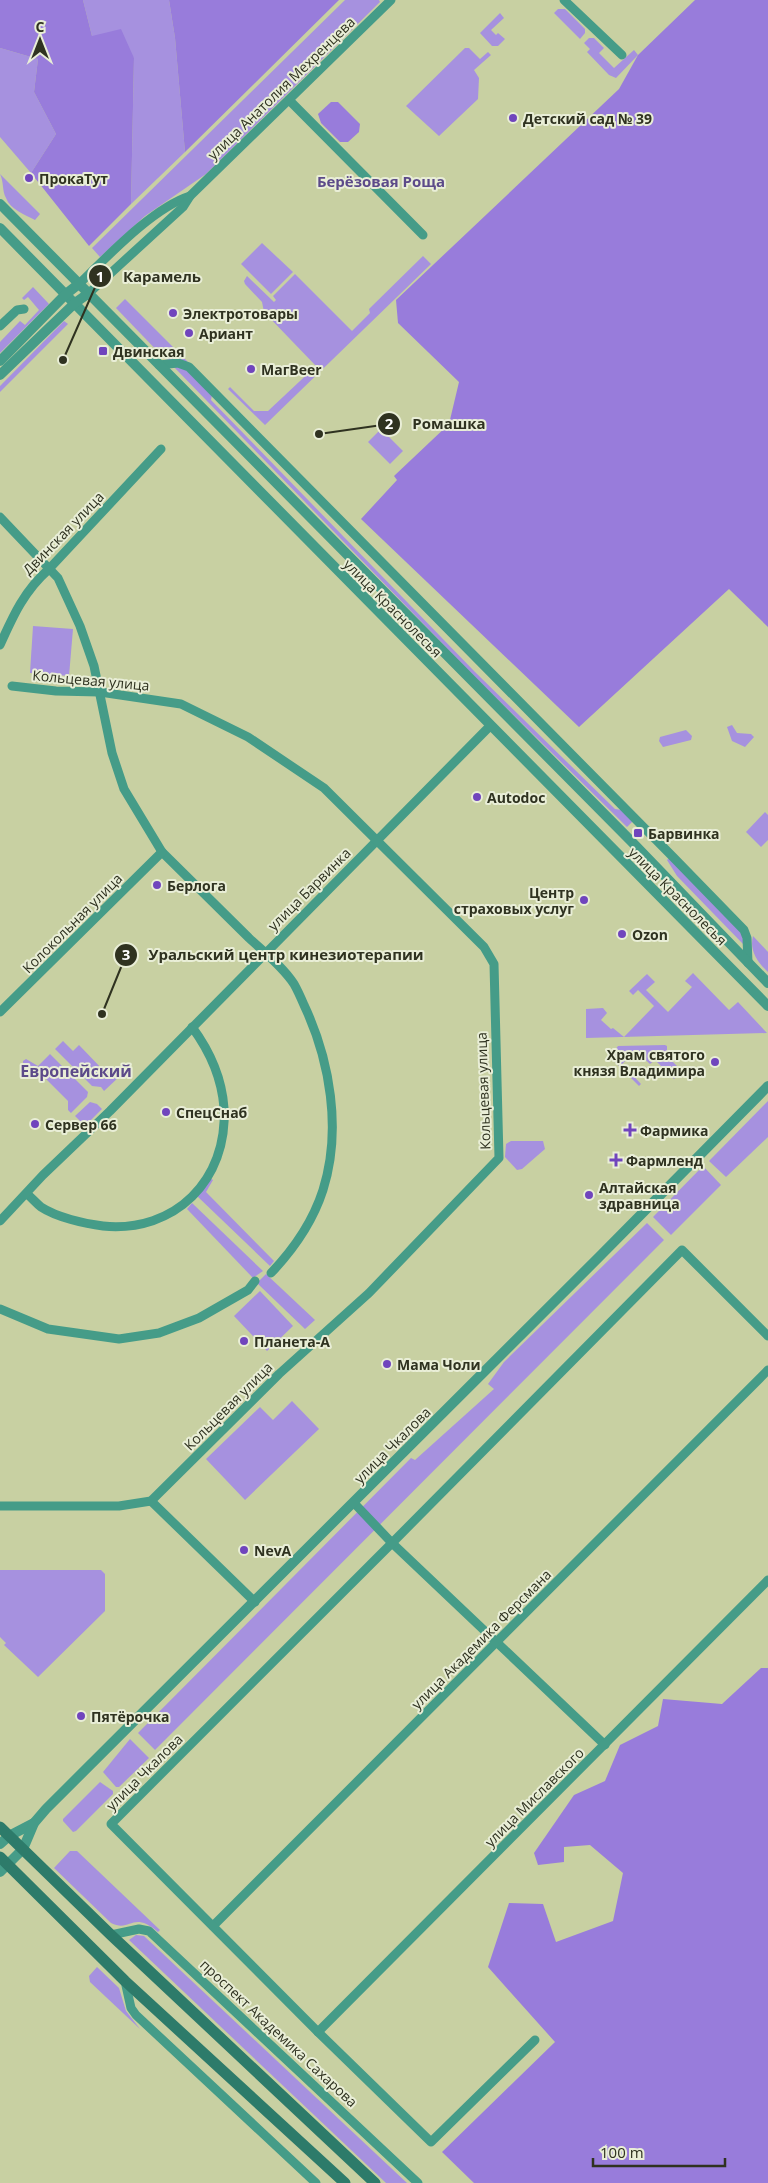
<svg xmlns="http://www.w3.org/2000/svg" width="768" height="2183" font-family="'Open Sans',sans-serif">
<style>
.green{fill:#a691df}
.forest{fill:#987cdb}
.lines{fill:none;stroke-linecap:round;stroke-linejoin:round}
.minor{stroke:#459c88;stroke-width:9}
.tertiary{stroke:#459c88;stroke-width:10}
.secondary{stroke:#2d7b6a;stroke-width:11}
.poi-dot{fill:#7045bd;stroke:#e9eed7;stroke-width:2}
.labels{text-anchor:middle;dominant-baseline:central;stroke-width:4;stroke-linejoin:round;paint-order:stroke}
.street-label{font-size:14px;fill:#2f3220;stroke:#e9eed7}
.poi-label{font-size:14px;font-weight:bold;fill:#2f3220;stroke:#e9eed7;text-anchor:start}
.neighbourhood-label{font-size:15px;font-weight:bold;fill:#5c4a89;stroke:#e9eed7}
.quarter-label{font-size:16px;font-weight:bold;fill:#5c4a89;stroke:#e9eed7}
.leader{fill:none;stroke:#2f3220;stroke-width:2}
.callout-dot{fill:#2f3220;stroke:#e9eed7;stroke-width:2}
.mark-label{font-size:15px;text-anchor:middle;font-weight:bold;fill:#fff}
.callout-label{font-size:15px;text-anchor:middle;font-weight:bold;fill:#2f3220;stroke:#e9eed7;stroke-width:4;stroke-linejoin:round;paint-order:stroke}
</style>
<rect width="100%" height="100%" fill="#c8d0a2"/>
<!-- green -->
<g class="green">
<polygon points="83,0 169,0 175,38 185,152 131,204 134,58 92,36"/>
<polygon points="345,0 379,0 380,2 206,174 145,216 100,257 92,248"/>
<polygon points="558,9 565,9 585,29 585,33 580,39 554,13"/>
<polygon points="500,13 504,18 491,30 496,35 498,33 505,39 498,46 492,46 480,33"/>
<polygon points="589,38 594,38 604,48 599,53 614,68 634,50 638,55 616,78 609,75 587,52 590,49 584,43"/>
<polygon points="0,48 38,59 34,92 56,134 31,173 0,137"/>
<polygon points="465,48 469,48 480,59 488,52 491,55 474,70 479,78 478,99 439,136 406,106"/>
<path d="M0,174L40,214L35,220C25,215 10,209 6,198C2,191 4,182 0,174Z"/>
<polygon points="262,243 293,272 271,294 241,264"/>
<polygon points="423,256 431,264 265,425 228,389 230,387 254,411 268,411 316,366 264,312 262,302 245,284 244,281 247,276 274,302 276,300 273,296 295,274 352,331 370,313 369,309"/>
<polygon points="33,287 49,304 0,353 0,342 20,321 25,325 39,310 28,297 24,300 22,298"/>
<polygon points="125,299 187,361 188,363 165,359 116,308"/>
<polygon points="64,321 68,324 0,392 0,386"/>
<polygon points="173,366 186,369 212,395 211,400 475,672 615,809 622,810 633,821 627,827 473,675"/>
<polygon points="381,429 403,451 390,464 368,442"/>
<polygon points="33,626 73,629 69,676 30,673"/>
<polygon points="732,725 737,733 751,734 754,737 745,747 732,741 727,727"/>
<polygon points="686,730 692,736 691,740 663,747 659,741 660,737"/>
<polygon points="765,812 768,815 768,840 761,847 746,832"/>
<polygon points="669,858 741,930 744,945 677,876 667,860"/>
<path d="M753,936L768,952V972C758,963 749,951 753,936Z"/>
<polygon points="693,973 729,1010 738,1002 767,1033 586,1038 586,1009 603,1008 607,1013 601,1020 611,1029 613,1028 624,1037 654,1006 638,990 633,995 629,991 647,974 655,982 646,990 668,1012 692,987 685,981"/>
<polygon points="63,1041 73,1051 79,1045 105,1072 112,1070 120,1076 104,1091 101,1087 92,1086 55,1049"/>
<polygon points="665,1045 667,1046 667,1056 682,1071 674,1079 655,1060 650,1064 636,1051 622,1064 641,1084 639,1086 610,1057 618,1046"/>
<polygon points="50,1054 88,1092 87,1097 71,1113 68,1110 68,1101 44,1077 35,1078 23,1066 23,1061 26,1059 38,1066"/>
<polygon points="768,1101 768,1137 726,1177 709,1161"/>
<polygon points="90,1102 97,1104 102,1109 89,1122 81,1122 75,1116"/>
<polygon points="511,1141 543,1141 545,1149 522,1169 517,1170 505,1157 506,1144"/>
<polygon points="703,1166 721,1185 671,1235 653,1217"/>
<polygon points="210,1178 213,1180 206,1192 274,1261 270,1266 197,1196"/>
<polygon points="192,1203 263,1271 253,1278 187,1209"/>
<polygon points="647,1223 664,1240 155,1750 138,1733 411,1458 415,1460 494,1389 488,1384 504,1362"/>
<polygon points="266,1274 315,1320 305,1329 257,1283"/>
<polygon points="260,1291 293,1326 267,1351 234,1316"/>
<polygon points="292,1401 319,1429 245,1500 206,1459 260,1407 273,1420"/>
<polygon points="0,1570 101,1570 105,1574 105,1611 38,1677 4,1645 6,1643 0,1637"/>
<polygon points="130,1739 149,1758 119,1787 116,1787 103,1772"/>
<polygon points="100,1782 113,1791 113,1794 76,1831 73,1832 63,1821 63,1819"/>
<path d="M70,1851H77L160,1930L158,1932C132,1910 131,1933 111,1923L54,1868Z"/>
<polygon points="136,1935 144,1936 407,2183 386,2183 129,1940"/>
<polygon points="97,1967 119,1988 126,2011 140,2029 90,1982 89,1976"/>
</g>
<!-- forest -->
<g class="forest">
<polygon points="0,0 83,0 92,36 121,29 134,58 131,204 89,246 31,173 56,134 34,92 38,59 0,48"/>
<polygon points="169,0 339,0 185,152 175,38"/>
<polygon points="695,0 768,0 768,627 729,589 579,727 361,519 397,480 394,476 449,424 459,382 398,323 396,300 619,89 638,55"/>
<polygon points="331,102 338,102 360,124 359,132 348,142 340,142 321,123 318,114"/>
<polygon points="761,1668 768,1668 768,2183 474,2183 442,2152 555,2042 488,1967 509,1903 543,1904 556,1942 613,1921 623,1873 590,1845 564,1847 564,1862 538,1865 534,1853 574,1795 605,1781 620,1745 658,1726 663,1699 722,1704"/>
</g>
<g class="lines">
<!-- minor -->
<g class="minor">
<polyline points="564,0 622,55"/>
<polyline points="289,100 423,235"/>
<path d="M80,283C109,255 153,208 190,196"/>
<polyline points="89,293 183,207 190,196 391,0"/>
<polyline points="0,326 17,310 24,309"/>
<polyline points="159,365 178,363 189,367 673,857 744,930 747,938 748,963"/>
<path d="M0,517L58,578L80,626L94,666L112,753L124,789L162,852C191,881 220,909 249,938C264,952 283,967 294,984C298,991 301,998 304,1005C330,1060 342,1130 323,1190C313,1221 293,1250 271,1273"/>
<path d="M0,645C13,616 24,591 49,569L161,449"/>
<polyline points="0,1012 162,852"/>
<path d="M27,1194C32,1198 36,1203 41,1207C56,1217 85,1224 103,1226C175,1233 228,1180 224,1108C222,1079 209,1050 192,1027"/>
<polyline points="0,1221 43,1175 110,1111 490,726"/>
<polyline points="0,1309 48,1329 119,1339 159,1333 199,1318 248,1290 255,1281"/>
<polyline points="151,1501 255,1602"/>
<polyline points="354,1503 392,1543 605,1745"/>
<polyline points="0,1506 119,1506 151,1501 279,1374 369,1293 499,1158 494,964 484,947 324,788 248,737 181,704 100,692 56,691 12,686"/>
<polyline points="213,1926 768,1370"/>
<polyline points="111,1935 139,1929 149,1931 418,2183"/>
<polyline points="125,1981 131,2008 136,2015 316,2183"/>
<polyline points="318,2032 768,1580"/>
<polyline points="535,2040 431,2142 318,2032 111,1824 392,1543 682,1250 768,1336"/>
</g>
<!-- tertiary -->
<g class="tertiary">
<polyline points="0,204 631,841 768,983"/>
<polyline points="0,228 768,1006"/>
<polyline points="0,361 66,294 80,283"/>
<polyline points="0,375 75,303 89,293"/>
<polyline points="0,1844 9,1836 34,1823"/>
<polyline points="0,1872 23,1849 34,1823 46,1809 599,1257 768,1086"/>
</g>
<!-- secondary -->
<g class="secondary">
<polyline points="0,1827 111,1935 375,2183"/>
<polyline points="0,1857 125,1981 345,2183"/>
</g>
</g>
<!-- markers -->
<g class="poi-dot">
<circle cx="513" cy="118" r="5"/>
<circle cx="29" cy="178" r="5"/>
<circle cx="173" cy="313" r="5"/>
<circle cx="189" cy="333" r="5"/>
<rect x="98" y="346" width="10" height="10" rx="2.5"/>
<circle cx="251" cy="369" r="5"/>
<circle cx="477" cy="797" r="5"/>
<rect x="633" y="828" width="10" height="10" rx="2.5"/>
<circle cx="157" cy="885" r="5"/>
<circle cx="584" cy="900" r="5"/>
<circle cx="622" cy="934" r="5"/>
<circle cx="715" cy="1062" r="5"/>
<circle cx="166" cy="1112" r="5"/>
<circle cx="35" cy="1124" r="5"/>
<path d="M627.5 1122.5h5v5h5v5h-5v5h-5v-5h-5v-5h5z"/>
<path d="M613.5 1152.5h5v5h5v5h-5v5h-5v-5h-5v-5h5z"/>
<circle cx="589" cy="1195" r="5"/>
<circle cx="244" cy="1341" r="5"/>
<circle cx="387" cy="1364" r="5"/>
<circle cx="244" cy="1550" r="5"/>
<circle cx="81" cy="1716" r="5"/>
</g>
<g class="labels">
<!-- street labels -->
<g class="street-label">
<text transform="translate(281 88) rotate(-44)">улица Анатолия Мехренцева</text>
<text transform="translate(63 533) rotate(-46)">Двинская улица</text>
<text transform="translate(393 608) rotate(45)">улица Краснолесья</text>
<text transform="translate(91 680) rotate(5)">Кольцевая улица</text>
<text transform="translate(309 889) rotate(-45)">улица Барвинка</text>
<text transform="translate(678 896) rotate(45)">улица Краснолесья</text>
<text transform="translate(72 923) rotate(-45)">Колокольная улица</text>
<text transform="translate(483 1091) rotate(-92)">Кольцевая улица</text>
<text transform="translate(228 1406) rotate(-45)">Кольцевая улица</text>
<text transform="translate(392 1445) rotate(-45)">улица Чкалова</text>
<text transform="translate(481 1639) rotate(-45)">улица Академика Ферсмана</text>
<text transform="translate(144 1772) rotate(-45)">улица Чкалова</text>
<text transform="translate(534 1797) rotate(-45)">улица Миславского</text>
<text transform="translate(279 2033) rotate(43)">проспект Академика Сахарова</text>
</g>
<!-- poi labels -->
<g class="poi-label">
<text x="523" y="118">Детский сад № 39</text>
<text x="39" y="178">ПрокаТут</text>
<text x="183" y="313">Электротовары</text>
<text x="199" y="333">Ариант</text>
<text x="113" y="351">Двинская</text>
<text x="261" y="369">МагBeer</text>
<text x="487" y="797">Autodoc</text>
<text x="648" y="833">Барвинка</text>
<text x="167" y="885">Берлога</text>
<text x="574" y="892" text-anchor="end">Центр<tspan x="574" dy="16">страховых услуг</tspan></text>
<text x="632" y="934">Ozon</text>
<text x="705" y="1054" text-anchor="end">Храм святого<tspan x="705" dy="16">князя Владимира</tspan></text>
<text x="176" y="1112">СпецСнаб</text>
<text x="45" y="1124">Сервер 66</text>
<text x="640" y="1130">Фармика</text>
<text x="626" y="1160">Фармленд</text>
<text x="599" y="1187">Алтайская<tspan x="599" dy="16">здравница</tspan></text>
<text x="254" y="1341">Планета-А</text>
<text x="397" y="1364">Мама Чоли</text>
<text x="254" y="1550">NevA</text>
<text x="91" y="1716">Пятёрочка</text>
</g>
<!-- neighbourhood labels -->
<g class="neighbourhood-label">
<text x="381" y="181">Берёзовая Роща</text>
</g>
<!-- quarter labels -->
<g class="quarter-label">
<text x="76" y="1071">Европейский</text>
</g>
</g>
<!-- callouts -->
<path class="leader" d="M63 360L100 276M319 434L389 424M102 1014L126 955"/>
<g class="callout-dot">
<circle cx="63" cy="360" r="5"/>
<circle cx="319" cy="434" r="5"/>
<circle cx="102" cy="1014" r="5"/>
<circle cx="100" cy="276" r="12"/>
<circle cx="389" cy="424" r="12"/>
<circle cx="126" cy="955" r="12"/>
</g>
<g class="mark-label">
<text x="100" y="282">1</text>
<text x="389" y="429">2</text>
<text x="126" y="960">3</text>
</g>
<g class="callout-label">
<text x="162" y="282">Карамель</text>
<text x="449" y="429">Ромашка</text>
<text x="286" y="960">Уральский центр кинезиотерапии</text>
</g>
<!-- north arrow -->
<g transform="translate(40 40)" stroke="#e9eed7" stroke-width="4" paint-order="stroke">
<path d="M0-4L9 19L0 12L-9 19Z" fill="#2f3220"/>
<text y="-8" font-size="14" font-weight="bold" text-anchor="middle" fill="#2f3220">С</text>
</g>
<!-- scale -->
<path d="M593 2158v8h132v-8" fill="none" stroke="#2f3220" stroke-width="2.5"/>
<text x="600" y="2158" font-size="15" fill="#2f3220" stroke="#e9eed7" stroke-width="4" paint-order="stroke">100 m</text>
</svg>
